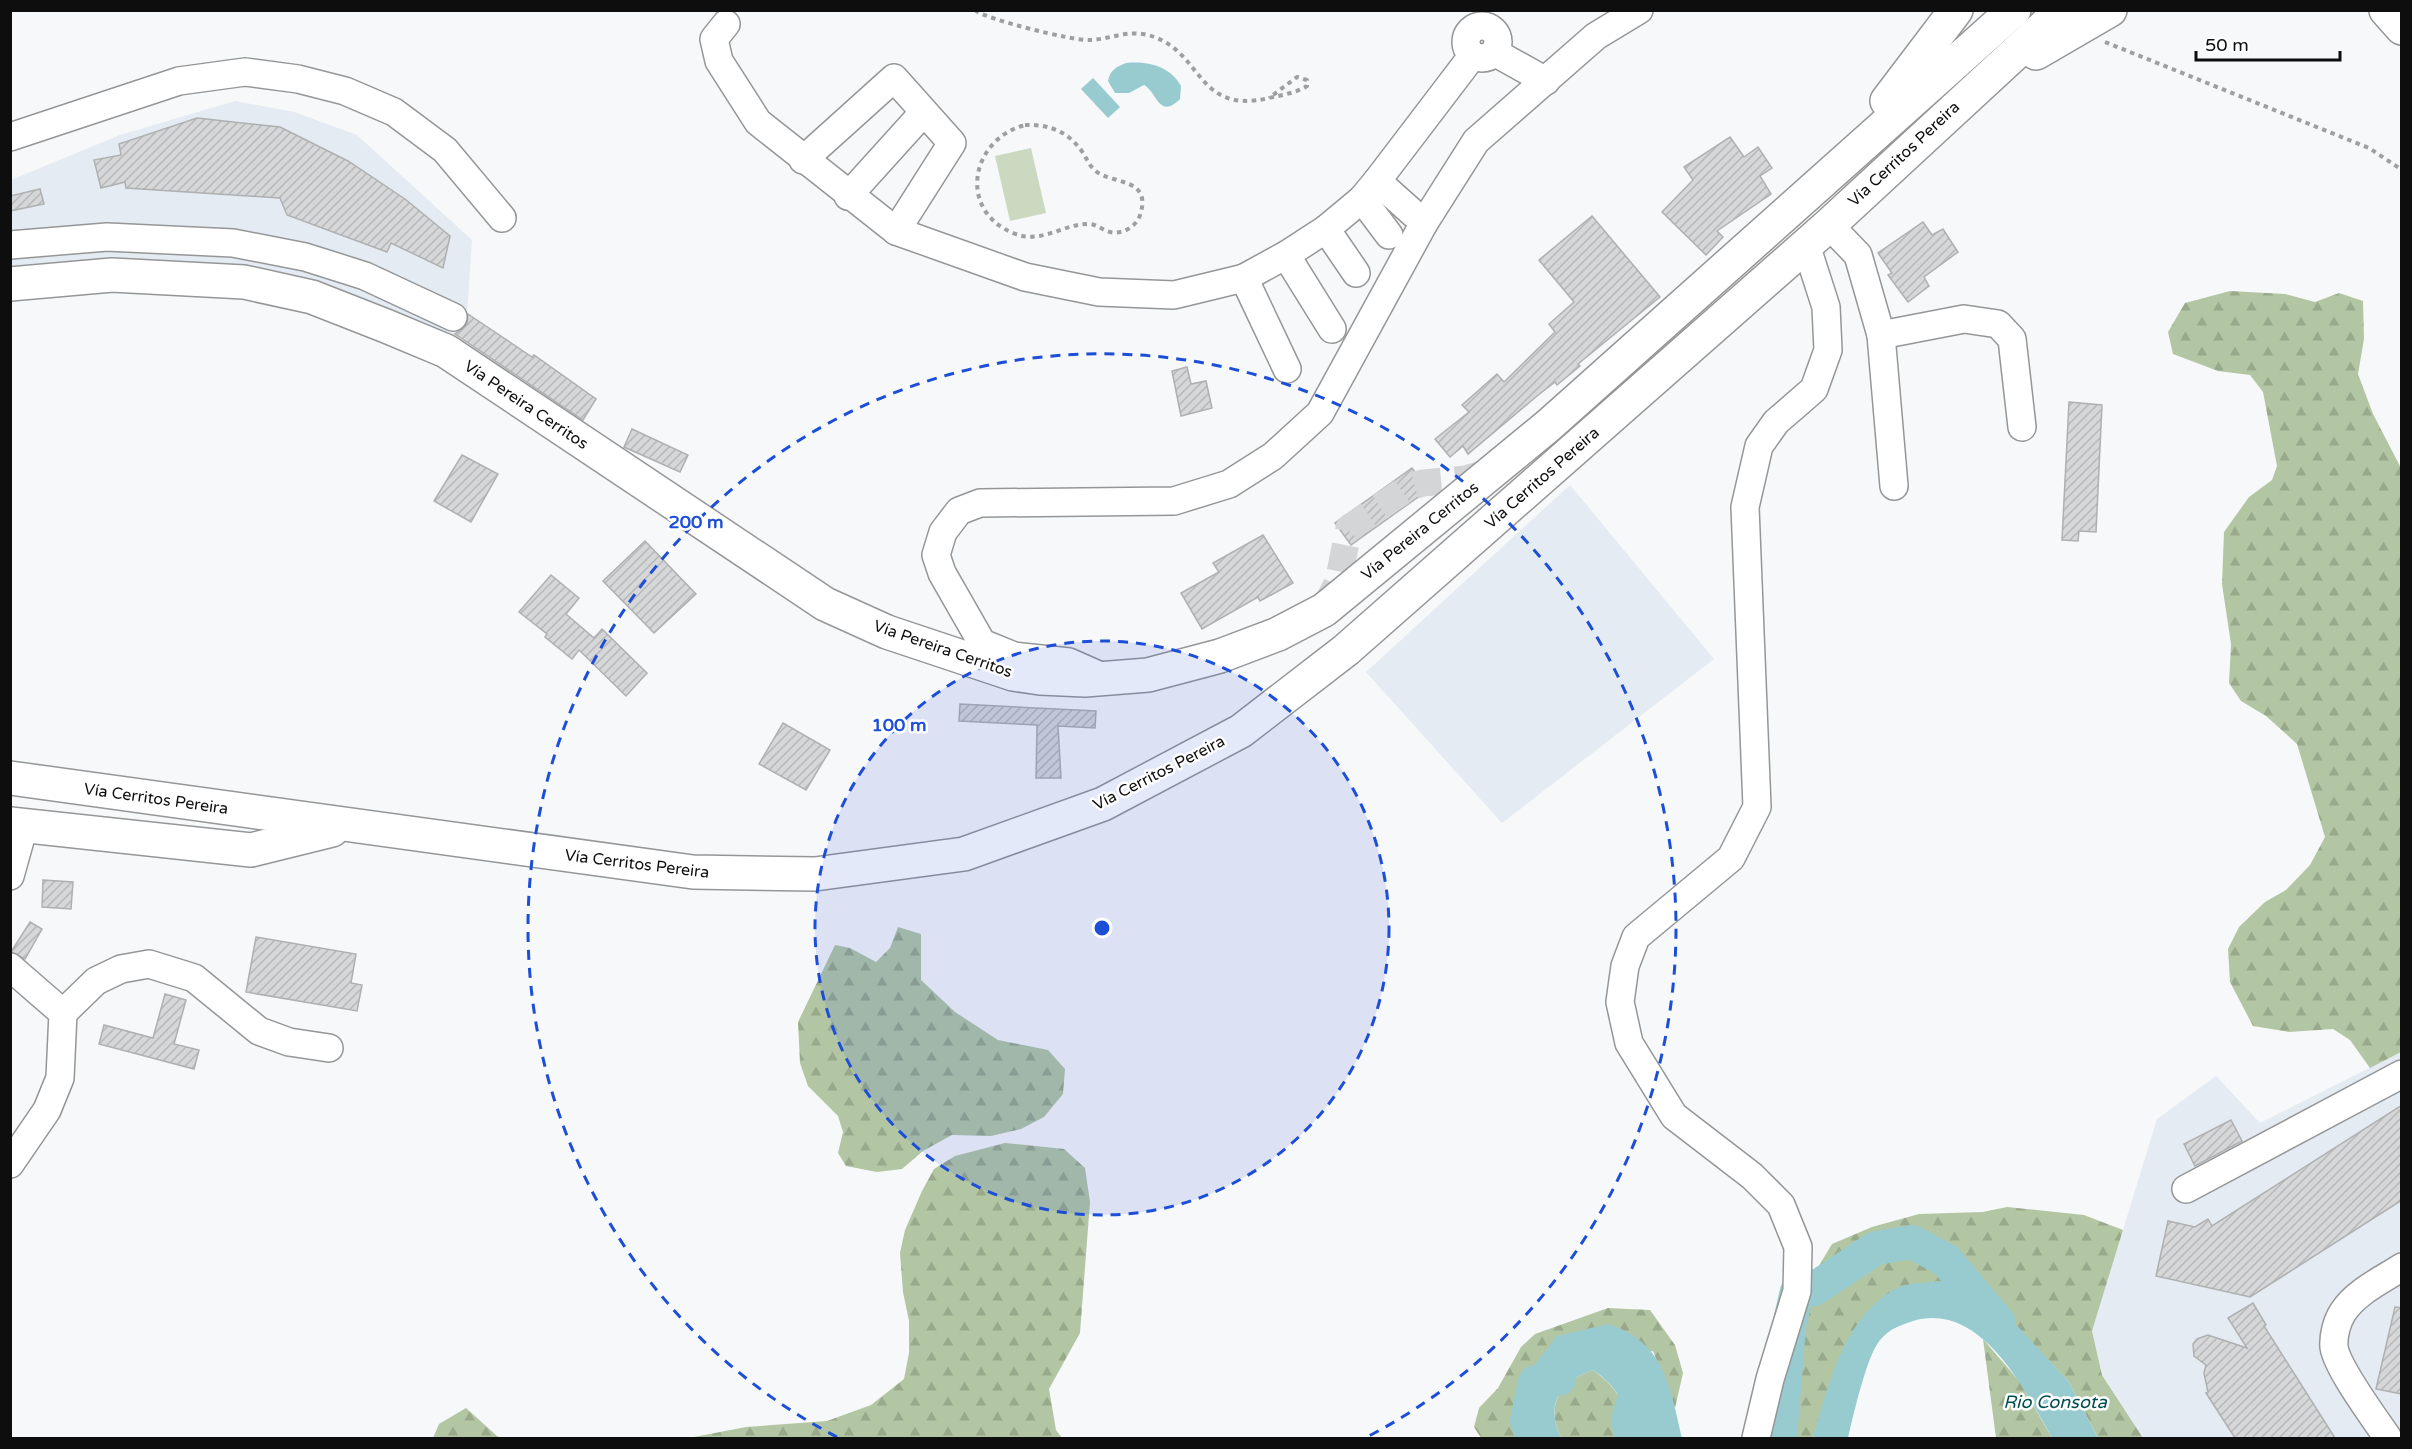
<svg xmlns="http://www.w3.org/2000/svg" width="2412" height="1449" font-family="'Varela Round',sans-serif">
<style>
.built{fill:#e4ebf2}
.forest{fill:url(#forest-firs)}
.park{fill:#cad9bf}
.water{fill:#98cbcf}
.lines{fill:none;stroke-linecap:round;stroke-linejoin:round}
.river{stroke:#98cbcf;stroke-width:34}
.building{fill:url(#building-hatch);stroke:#aeb0b1;stroke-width:1.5}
.minor-tunnel{stroke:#d3d5d6;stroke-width:27;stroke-dasharray:27 14;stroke-linecap:butt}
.minor-casing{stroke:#959697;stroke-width:30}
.highway-casing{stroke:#959697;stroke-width:36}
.path{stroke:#9d9fa0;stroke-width:4;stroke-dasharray:4.5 4.5;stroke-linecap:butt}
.minor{stroke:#fff;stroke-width:27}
.highway{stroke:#fff;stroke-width:33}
.ring{fill:none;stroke:#1d4ed8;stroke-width:3;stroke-dasharray:10 8}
.labels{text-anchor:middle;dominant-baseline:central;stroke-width:5;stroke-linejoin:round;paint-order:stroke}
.street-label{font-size:16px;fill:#0e0e0f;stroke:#fff}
.water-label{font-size:18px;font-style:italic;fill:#004e52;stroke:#fff}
.centre{fill:#1d4ed8;stroke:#fff;stroke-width:3}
.ring-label{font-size:18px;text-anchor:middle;font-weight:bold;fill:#1d4ed8;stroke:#fff;stroke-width:5;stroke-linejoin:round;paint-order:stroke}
</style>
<defs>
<pattern id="forest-firs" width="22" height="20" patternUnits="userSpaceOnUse" patternTransform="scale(1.5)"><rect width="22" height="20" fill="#b3c6a3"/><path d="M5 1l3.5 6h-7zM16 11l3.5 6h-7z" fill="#99a98b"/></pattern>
<pattern id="building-hatch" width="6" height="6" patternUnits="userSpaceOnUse" patternTransform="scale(1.5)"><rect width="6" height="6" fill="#d6d7d8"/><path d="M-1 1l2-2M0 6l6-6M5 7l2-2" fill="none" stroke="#b6b7b8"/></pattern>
</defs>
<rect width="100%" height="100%" fill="#f6f8f9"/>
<!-- built -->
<g class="built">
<polygon points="235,101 294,112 357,135 472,240 467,314 446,351 312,297 11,284 11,180 120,135"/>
<polygon points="1570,485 1714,659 1502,823 1366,672"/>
<polygon points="2401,1052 2401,1438 2143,1438 2102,1374 2092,1331 2157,1119 2216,1076 2260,1123"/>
</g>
<!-- forest -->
<g class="forest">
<polygon points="2230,291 2285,294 2315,302 2339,293 2363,301 2364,339 2358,374 2373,414 2401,468 2401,1052 2370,1068 2350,1040 2333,1029 2289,1032 2253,1026 2230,982 2228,949 2239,927 2265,902 2286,890 2310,865 2325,837 2297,744 2266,716 2241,701 2229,683 2231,644 2222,584 2224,532 2249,497 2272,480 2277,466 2263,392 2250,375 2218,371 2173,354 2168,332 2185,303"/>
<polygon points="898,927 921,934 921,980 955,1012 998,1040 1048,1050 1065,1069 1063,1094 1044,1117 1021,1129 991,1136 952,1135 923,1151 902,1169 877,1172 846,1166 838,1153 843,1132 838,1116 808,1086 800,1063 798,1022 835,945 850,948 876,962 890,948"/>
<polygon points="1005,1143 1064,1149 1085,1168 1090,1202 1080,1333 1049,1389 1056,1430 1062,1438 606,1438 694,1437 746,1427 827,1421 871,1405 904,1379 909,1353 909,1321 903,1292 900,1253 905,1230 922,1191 934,1169 955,1156"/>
<polygon points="2007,1207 2084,1215 2123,1230 2092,1331 2102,1375 2143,1438 2098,1438 2069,1382 2033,1344 1898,1288 1819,1419 1813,1438 1756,1438 1797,1291 1811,1279 1832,1244 1872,1227 1919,1214 1983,1212"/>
<polygon points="1608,1308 1650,1310 1675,1345 1683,1373 1675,1408 1653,1351 1524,1380 1539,1438 1481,1438 1474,1427 1479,1408 1498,1388 1521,1347 1535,1334"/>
<polygon points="1983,1339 2020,1382 2052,1438 1996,1438"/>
<path d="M1593,1370C1621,1390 1625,1407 1632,1438H1561C1545,1404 1560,1382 1593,1370Z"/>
<polygon points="466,1408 497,1436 501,1438 433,1438 439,1424"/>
</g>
<!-- park -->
<polygon class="park" points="1031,148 1046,213 1010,221 995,156"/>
<!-- water -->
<g class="water">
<path d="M1126,63C1148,61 1170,66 1181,86L1180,99C1159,120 1157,92 1144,85L1129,93H1115L1108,81C1110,70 1116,67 1126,63Z"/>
<polygon points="1093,78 1120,107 1108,118 1081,89"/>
<path d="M1938,1281L1969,1287L1996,1303L2069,1382L2098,1438H2052C2025,1390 1981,1301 1913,1321C1897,1326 1885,1331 1876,1346C1865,1365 1853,1416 1848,1438H1813C1829,1385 1843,1317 1897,1288C1907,1283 1926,1283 1938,1281Z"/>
<path d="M1608,1324C1665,1342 1670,1387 1682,1438H1632C1625,1407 1621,1389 1593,1370C1560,1382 1545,1404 1561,1438H1539L1523,1380L1557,1336Z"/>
</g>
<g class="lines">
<!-- river -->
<g class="river">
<polyline points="1534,1438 1527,1421 1535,1382 1559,1379"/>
<polyline points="1632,1438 1628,1421 1638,1385 1636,1380"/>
<polyline points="1780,1438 1789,1326 1797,1291 1814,1289 1876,1248 1912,1242 1946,1260 1999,1323"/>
</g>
</g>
<!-- building -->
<g class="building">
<polygon points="197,118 280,127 348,161 405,199 450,236 443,268 391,243 387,252 287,215 280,198 126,188 125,182 101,188 94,160 121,155 119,144"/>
<polygon points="1730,137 1744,157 1758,147 1772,168 1760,176 1771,194 1717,231 1723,237 1706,255 1662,212 1693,180 1684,167"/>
<polygon points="40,189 44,204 10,211 10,196"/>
<polygon points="1592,216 1660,297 1578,364 1580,366 1557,385 1555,382 1537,396 1468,454 1463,446 1450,457 1435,439 1469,412 1462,405 1497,374 1504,382 1555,332 1549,324 1574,302 1539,260"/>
<polygon points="1923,222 1932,235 1943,229 1958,252 1924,277 1929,286 1908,302 1888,275 1892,273 1878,253"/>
<polygon points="468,314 532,357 534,355 596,399 583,420 455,334 467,324"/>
<polygon points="1187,367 1191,384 1206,381 1212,408 1181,416 1172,371"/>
<polygon points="2069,402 2102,405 2096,532 2079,531 2078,541 2062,540"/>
<polygon points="632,429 688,455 680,472 624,447"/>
<polygon points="462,455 498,474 471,522 434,501"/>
<polygon points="1412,468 1428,490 1351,545 1335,523"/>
<polygon points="1263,535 1293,583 1260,601 1258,597 1202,629 1181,593 1219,572 1213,563"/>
<polygon points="645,541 696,594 654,633 603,581"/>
<polygon points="551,575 579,598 566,614 594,638 602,629 647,673 626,696 579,650 572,659 545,637 547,634 519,612"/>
<polygon points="960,704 1096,711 1095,728 1058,726 1061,778 1036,778 1037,725 959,721"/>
<polygon points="783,723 830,750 806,790 759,764"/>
<polygon points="43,880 73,882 71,909 42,907"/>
<polygon points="30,922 42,929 25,959 11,952"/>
<polygon points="256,937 356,954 351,983 362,985 357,1011 246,992"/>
<polygon points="165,994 186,1000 174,1044 199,1050 194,1069 99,1044 104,1025 153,1038"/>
<polygon points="2402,1105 2402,1200 2250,1297 2156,1276 2168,1221 2195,1227 2208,1219 2212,1226"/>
<polygon points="2231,1120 2242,1141 2195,1166 2184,1144"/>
<polygon points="2253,1303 2266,1325 2264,1326 2335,1438 2235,1438 2206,1393 2208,1392 2204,1373 2206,1365 2194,1356 2193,1344 2197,1339 2208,1335 2247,1348 2228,1318"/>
<polygon points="2395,1307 2402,1308 2402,1394 2376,1389"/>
</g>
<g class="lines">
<!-- minor-tunnel -->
<polyline class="minor-tunnel" points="1324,609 1338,582 1349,528 1409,487 1423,483 1466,479 1492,471"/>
<defs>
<g id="minor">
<polyline points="726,24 714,39 719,61 758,122 896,231 1025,277 1099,292 1174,295 1244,278 1286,255 1326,229 1362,199 1377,181 1473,55"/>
<circle cx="1482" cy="42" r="16"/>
<polyline points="1494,52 1546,81"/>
<polyline points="10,137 179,81 245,72 298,79 345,91 394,112 445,150 502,218"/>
<polyline points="803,160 894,78 952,143 896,231"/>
<polyline points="1377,181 1424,223"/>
<polyline points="848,196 923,113"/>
<polyline points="1362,199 1389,235"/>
<polyline points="1829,225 1858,255 1881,335 1894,486"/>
<polyline points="1326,229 1356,273"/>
<polyline points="10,245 107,237 233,243 305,257 365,276 453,317"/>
<polyline points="1286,255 1332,329"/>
<polyline points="1244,278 1287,369"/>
<polyline points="1881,335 1964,319 1998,324 2012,339 2022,427"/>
<polyline points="1103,677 1069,662 1014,656 982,643 942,573 936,555 943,532 959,511 980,503 1174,501 1229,484 1273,456 1320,413 1424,223 1476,141 1596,36 1639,10"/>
<polyline points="10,876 24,826"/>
<polyline points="10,967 63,1013 60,1078 47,1110 10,1164"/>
<polyline points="63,1013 96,981 121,969 149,964 194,978 259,1031 289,1042 329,1048"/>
<polyline points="2186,1189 2402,1074"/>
<polyline points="1756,1438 1770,1379 1797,1291 1798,1247 1781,1205 1752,1176 1674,1116 1629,1043 1620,1002 1625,966 1636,937 1731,858 1757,807 1745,507 1759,446 1776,422 1814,389 1828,350 1826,307 1806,245"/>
<path d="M2388,1438C2375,1419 2337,1368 2334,1347C2333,1336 2337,1321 2343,1312C2356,1292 2382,1280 2402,1267"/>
</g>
<g id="highway">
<polyline points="2386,10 2402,28"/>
<polyline points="2036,53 2110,10"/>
<polyline points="1887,101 1956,10"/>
<polyline points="10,284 112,275 244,282 312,297 386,326 446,351 825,604 887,632 1013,674 1040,678 1085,680 1148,675 1220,656 1278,634 1324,610 1549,425 2014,10"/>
<polyline points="10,778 693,872 815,874 964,854 1103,804 1241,731 1346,650 1829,225 2062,10"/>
<polyline points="10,824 251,850 332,830"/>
</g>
</defs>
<!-- minor casing -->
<use href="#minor" class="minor-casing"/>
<!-- highway casing -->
<use href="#highway" class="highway-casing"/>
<!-- path -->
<g class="path">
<path d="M975,10C984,19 1074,41 1089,40C1107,40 1124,31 1143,34C1204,45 1192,116 1269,98C1282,95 1296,93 1307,86V80L1297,77L1269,98"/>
<polyline points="2105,42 2369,148 2402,170"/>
<path d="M1025,125C1048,124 1067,131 1081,150C1087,158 1088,165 1097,172C1113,184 1150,178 1141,212C1138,226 1123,235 1110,232C1102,230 1097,224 1088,224C1062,224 1041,245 1013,233C957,210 971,139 1025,125Z"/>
</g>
<!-- minor -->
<use href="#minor" class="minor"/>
<!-- highway -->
<use href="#highway" class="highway"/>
</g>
<!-- distance rings -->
<circle cx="1102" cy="928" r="287" fill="#1d4ed8" fill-opacity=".12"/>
<g class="ring">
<circle cx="1102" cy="928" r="287"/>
<path d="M837 1437A574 574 0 1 1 1367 1437"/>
</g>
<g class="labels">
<!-- street labels -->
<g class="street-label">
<text transform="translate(1904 154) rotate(-43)">Vía Cerritos Pereira</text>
<text transform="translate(526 405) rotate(34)">Vía Pereira Cerritos</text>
<text transform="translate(1542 478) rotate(-41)">Vía Cerritos Pereira</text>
<text transform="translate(1420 531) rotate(-39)">Vía Pereira Cerritos</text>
<text transform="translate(943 649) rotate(19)">Vía Pereira Cerritos</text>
<text transform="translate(1159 773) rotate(-27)">Vía Cerritos Pereira</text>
<text transform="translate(156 799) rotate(8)">Vía Cerritos Pereira</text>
<text transform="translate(637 864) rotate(7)">Vía Cerritos Pereira</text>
</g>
<!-- water labels -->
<g class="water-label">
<text x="2055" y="1402">Rio Consota</text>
</g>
</g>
<circle cx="1102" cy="928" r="9" class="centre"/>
<g class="ring-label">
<text x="696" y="528">200 m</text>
<text x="899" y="731">100 m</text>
</g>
<!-- border -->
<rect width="2412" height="1449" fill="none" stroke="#0e0e0f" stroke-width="24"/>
<!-- scale -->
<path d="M2196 51v9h144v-9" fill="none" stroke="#0e0e0f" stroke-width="3"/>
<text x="2205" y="51" font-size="18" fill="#0e0e0f" stroke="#ffffff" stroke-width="4.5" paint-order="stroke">50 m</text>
</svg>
